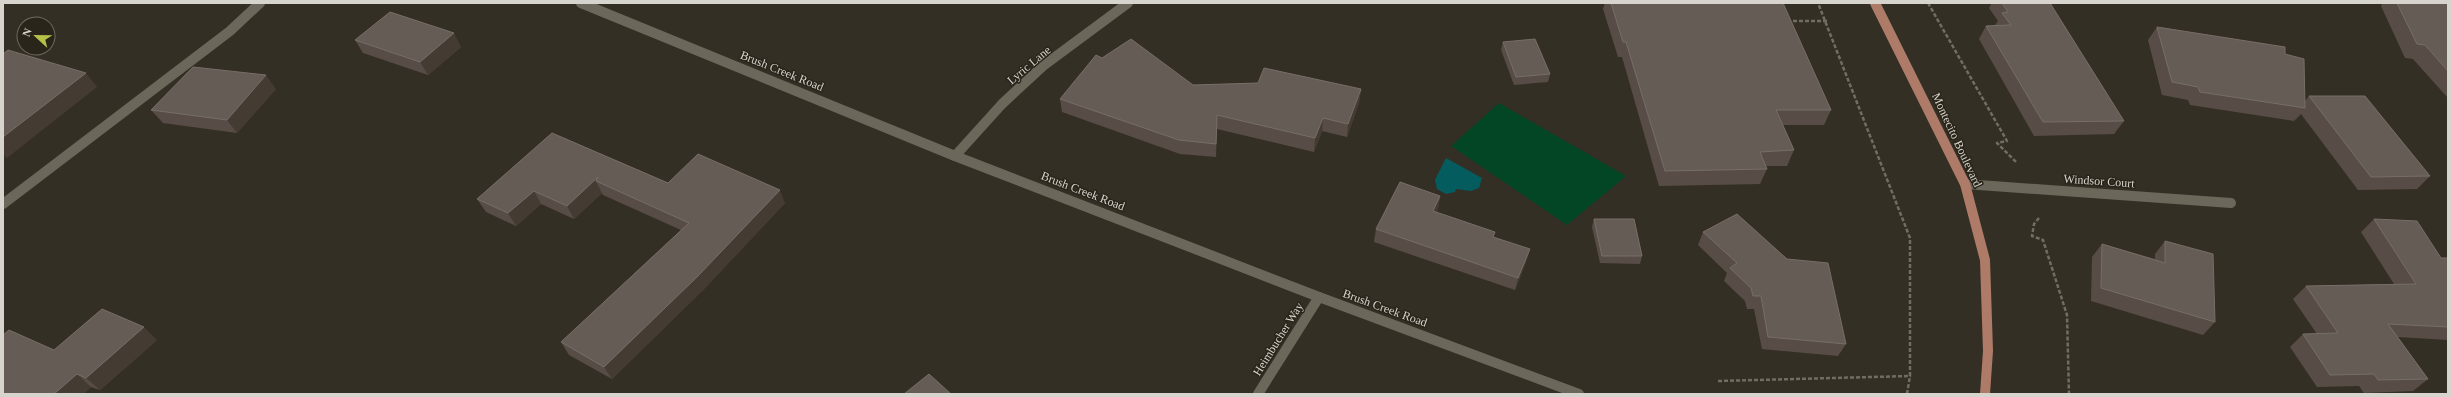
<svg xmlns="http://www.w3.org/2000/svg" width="2451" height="397" font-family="Georgia,serif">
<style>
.green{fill:#034626}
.water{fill:#055c5e}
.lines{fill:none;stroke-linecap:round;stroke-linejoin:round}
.path{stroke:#716d64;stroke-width:2.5;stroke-dasharray:4 2;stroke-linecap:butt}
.minor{stroke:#6c675b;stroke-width:10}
.major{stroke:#af7b69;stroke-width:10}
.wall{fill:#584d46}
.shaded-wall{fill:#443b33}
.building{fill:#655c55;stroke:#776e68}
.labels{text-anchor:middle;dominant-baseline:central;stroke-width:3;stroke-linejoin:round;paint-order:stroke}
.street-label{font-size:12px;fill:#d7d4cd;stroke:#2a251b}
</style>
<rect width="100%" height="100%" fill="#342f25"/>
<!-- green -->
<polygon class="green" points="1499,103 1626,176 1567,225 1451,146"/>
<!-- water -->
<polygon class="water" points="1446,158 1482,178 1479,188 1471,191 1456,189 1455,192 1446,194 1437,189 1435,180"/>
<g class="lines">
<!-- path -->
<g class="path">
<polyline points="1928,3 2007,141 1997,143 2016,162"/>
<polyline points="1787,21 1827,21"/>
<polyline points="2039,218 2034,224 2032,236 2043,240 2067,315 2069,394"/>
<polyline points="1718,381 1910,376 1910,238 1818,3"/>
<polyline points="1907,394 1910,376"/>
</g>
<!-- minor -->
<g class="minor">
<polyline points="581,3 955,156 1319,297 1579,394"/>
<polyline points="955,156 1002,104 1043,66 1128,3"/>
<polyline points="1965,184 2231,203"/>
<polyline points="3,204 230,31 260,3"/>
<polyline points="1258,394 1319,297"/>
</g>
<!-- major -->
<polyline class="major" points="1875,3 1965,184 1985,260 1988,351 1985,394"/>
</g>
<!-- wall -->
<g class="wall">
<polygon points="1605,3 1611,3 1831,110 1824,125 1783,125 1794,150 1787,166 1766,166 1767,169 1760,184 1659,186 1622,57 1618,57 1603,9"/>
<polygon points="1992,3 2050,3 2124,121 2114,134 2034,136 1979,39 1986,26 1995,25 1998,21 1989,8"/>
<polygon points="2383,3 2448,3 2448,98 2413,59 2405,58 2381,6"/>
<polygon points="2157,27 2285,54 2305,101 2309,96 2430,176 2417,189 2358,190 2301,114 2294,121 2190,105 2188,100 2162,95 2148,40"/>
<polygon points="355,40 461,47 428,75 363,53"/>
<polygon points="1503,42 1550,74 1548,82 1514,85 1501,50"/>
<polygon points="1102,58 1193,85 1361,89 1359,103 1347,137 1322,131 1314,152 1217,129 1216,157 1180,154 1062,112 1060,99"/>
<polygon points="276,89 237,133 163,123 151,110"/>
<polygon points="552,133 668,183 785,203 704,289 612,379 569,355 561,342 681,230 603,195 602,193 574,219 541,204 516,226 486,212 477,199"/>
<polygon points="1440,196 1438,209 1436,212 1526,262 1515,290 1374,242 1376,229"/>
<polygon points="1594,219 1642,256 1640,264 1600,263 1592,227"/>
<polygon points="2374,219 2441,258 2448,258 2448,340 2398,337 2428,379 2413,391 2364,393 2359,386 2317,387 2290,347 2303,334 2317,334 2293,299 2306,286 2394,284 2361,232"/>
<polygon points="1703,232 1846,344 1838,356 1762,349 1754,309 1747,309 1745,301 1724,281 1727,273 1698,245"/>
<polygon points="2165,241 2215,322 2203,335 2091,301 2092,257 2102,244 2155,259 2155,254"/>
<polygon points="157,340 100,390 91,387 83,394 54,350"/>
</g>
<!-- shaded-wall -->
<g class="shaded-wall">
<polygon points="454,33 461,47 428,75 420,62"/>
<polygon points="86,73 97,87 7,158 3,154 3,137"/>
<polygon points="266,75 276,89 237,133 227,120"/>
<polygon points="1361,89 1359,103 1347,137 1348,124"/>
<polygon points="1323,118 1322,131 1314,152 1315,138"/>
<polygon points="598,177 596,181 602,193 574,219 567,206"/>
<polygon points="780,190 785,203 704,289 612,379 604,367"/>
<polygon points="534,191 541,204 516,226 508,213"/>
<polygon points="1440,196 1438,209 1431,225 1433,211"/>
<polygon points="1530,249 1526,262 1515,290 1518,278"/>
<polygon points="144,327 157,340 100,390 86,378"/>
<polygon points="77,374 91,387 83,394 54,394"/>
</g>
<!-- building -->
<g class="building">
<polygon points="1611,3 1783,3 1831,110 1776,110 1794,150 1760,152 1767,169 1665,171 1626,42 1623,42"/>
<polygon points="2002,3 2050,3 2124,121 2043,122 1986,26 2011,25 2002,13 2008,12"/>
<polygon points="2397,3 2448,3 2448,71 2425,45 2417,44"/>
<polygon points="390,12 454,33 420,62 355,40"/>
<polygon points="2157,27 2285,47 2285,54 2304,59 2305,108 2200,92 2198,87 2172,82"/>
<polygon points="1131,39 1193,85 1258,83 1264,68 1361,89 1348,124 1323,118 1315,138 1217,115 1216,144 1179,140 1060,99 1096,55 1102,58"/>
<polygon points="1535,39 1550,74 1516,77 1503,42"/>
<polygon points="8,50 86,73 3,137 3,54"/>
<polygon points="193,67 266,75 227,120 151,110"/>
<polygon points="2309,96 2365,96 2430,176 2371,177"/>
<polygon points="552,133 668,183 698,154 780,190 698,276 604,367 561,342 689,223 596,181 598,177 567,206 534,191 508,213 477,199"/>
<polygon points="1400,182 1440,196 1433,211 1495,232 1493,237 1530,249 1518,278 1376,229"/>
<polygon points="1737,214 1787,259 1828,263 1846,344 1768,337 1761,296 1753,296 1751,288 1730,268 1737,263 1703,232"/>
<polygon points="1594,219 1634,219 1642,256 1602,256"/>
<polygon points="2374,219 2417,221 2441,258 2448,258 2448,327 2388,324 2428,379 2378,380 2374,374 2330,375 2303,334 2338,333 2306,286 2416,284"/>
<polygon points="2165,241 2213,254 2215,322 2101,288 2102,244 2165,263"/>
<polygon points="102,309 144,327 86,378 77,374 54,394 3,394 3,335 9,330 54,350"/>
<polygon points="929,374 951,394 904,394"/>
</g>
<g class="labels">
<!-- street labels -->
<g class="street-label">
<text transform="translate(1029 65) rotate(-40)">Lyric Lane</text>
<text transform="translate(782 71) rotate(22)">Brush Creek Road</text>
<text transform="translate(1957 140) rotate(65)">Montecito Boulevard</text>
<text transform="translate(2099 181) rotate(4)">Windsor Court</text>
<text transform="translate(1083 191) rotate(21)">Brush Creek Road</text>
<text transform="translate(1385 308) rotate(20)">Brush Creek Road</text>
<text transform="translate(1278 339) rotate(-58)">Heimbucher Way</text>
</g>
</g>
<!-- border -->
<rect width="2451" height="397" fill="none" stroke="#d7d4cd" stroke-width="8"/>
<!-- north arrow -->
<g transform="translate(36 36) rotate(292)"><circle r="19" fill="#2a251b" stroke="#6f6b62"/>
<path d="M0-3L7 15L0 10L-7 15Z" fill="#b6c148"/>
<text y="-6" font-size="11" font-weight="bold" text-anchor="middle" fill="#d7d4cd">N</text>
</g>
</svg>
